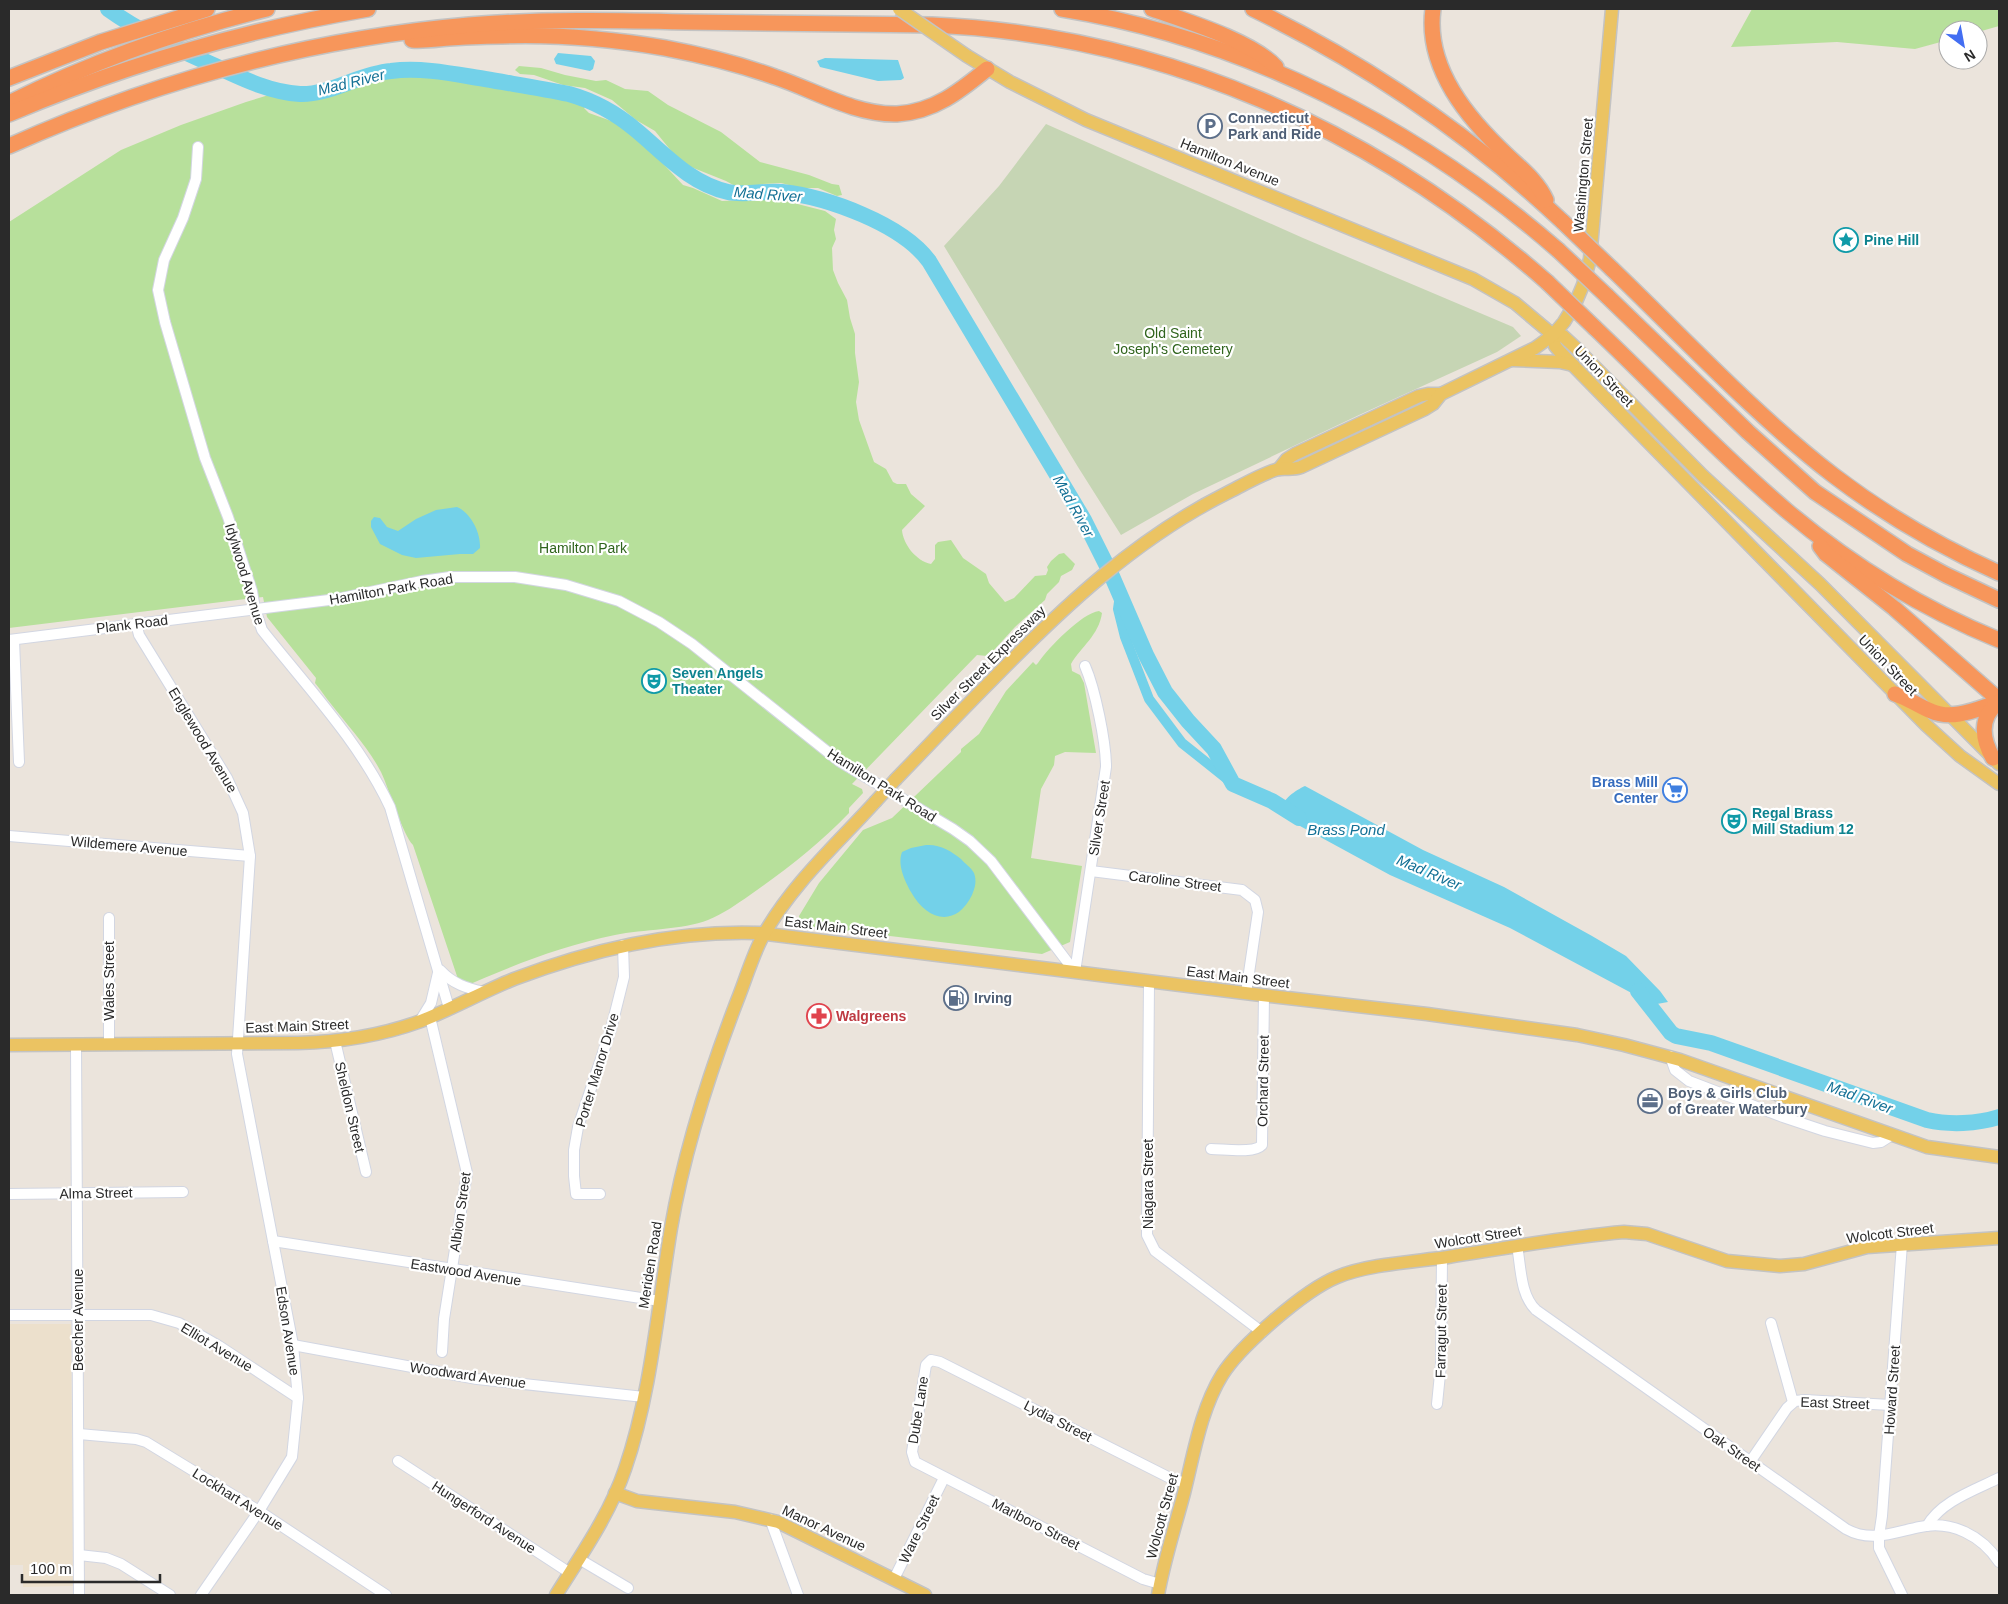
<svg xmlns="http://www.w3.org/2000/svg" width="2008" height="1604" font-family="Arial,sans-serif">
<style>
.education{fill:#ece0cc}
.green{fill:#b7e09b}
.cemetery{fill:#c6d5b4}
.water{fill:#73d1e9}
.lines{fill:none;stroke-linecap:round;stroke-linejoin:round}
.canal{stroke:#73d1e9;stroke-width:10}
.river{stroke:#73d1e9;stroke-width:16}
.minor-casing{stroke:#d2d6e2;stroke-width:12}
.major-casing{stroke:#c3c3c3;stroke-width:15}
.highway-casing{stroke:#c3c3c3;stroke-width:18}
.minor{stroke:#fff;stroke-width:10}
.major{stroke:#ebc362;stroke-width:12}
.highway{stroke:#f7965b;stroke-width:15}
.major-bridge-casing{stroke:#c3c3c3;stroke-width:15;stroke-linecap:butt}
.highway-bridge-casing{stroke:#c3c3c3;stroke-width:18;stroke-linecap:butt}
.major-bridge{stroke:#ebc362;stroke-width:12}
.highway-bridge{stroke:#f7965b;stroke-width:15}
.labels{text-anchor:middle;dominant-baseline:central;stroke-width:4.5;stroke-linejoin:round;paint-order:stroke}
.service-label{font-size:14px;font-weight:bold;fill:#4e5e75;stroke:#fff;text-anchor:start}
.street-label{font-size:14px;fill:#2a2a2a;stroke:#fff}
.culture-label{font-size:14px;font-weight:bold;fill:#0d838f;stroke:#fff;text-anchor:start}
.park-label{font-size:14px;fill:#30641d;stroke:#fff}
.shop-label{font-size:14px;font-weight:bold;fill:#366cbe;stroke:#fff;text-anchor:end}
.health-label{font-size:14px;font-weight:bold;fill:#be3a42;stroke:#fff;text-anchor:start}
.water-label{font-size:15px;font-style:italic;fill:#137095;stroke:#fff}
</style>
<rect width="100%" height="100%" fill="#ebe4dc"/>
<!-- education -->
<polygon class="education" points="9,1324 71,1324 73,1586 23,1587 23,1565 9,1565"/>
<!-- green -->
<g class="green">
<polygon points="1752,9 1999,9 1999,26 1978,32 1978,30 1948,30 1948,40 1915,49 1837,42 1731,47"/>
<polygon points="519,66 541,68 565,75 596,81 606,80 625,89 648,91 668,105 721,132 760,162 809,175 832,184 839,185 842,195 837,196 818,188 801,188 781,183 763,184 746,188 737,187 726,181 681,163 655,131 636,120 612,100 585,88 563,85 534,75 520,74 515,70"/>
<path d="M394,67L539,83L568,91L590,101L584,108L589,113L617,123L643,142L683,185L693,188L722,201L778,199L825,211L836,219L834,230L836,239L832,248L833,270L838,283L847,300L850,318L855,334V353L859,382L856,402L859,420L874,462L886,469L893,482L897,484H906L911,494L925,506L902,530C903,544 916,561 931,564L935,559V545L938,542L951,540L963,558L986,574L989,583L1005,602L1014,598L1035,576L1046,575L1048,570L1047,567L1051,561L1059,554L1064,553L1075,564L1072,570L1061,576L1059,582L1047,594L1045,600L1015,627L994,650L987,656L977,655L852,784L862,789L863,793L849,808V813C819,844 786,870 750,895C737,904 723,914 708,920C683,930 643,929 615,935C561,946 511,966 461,988L413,845C403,835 389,789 381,772C368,747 348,726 331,704C325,697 321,690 315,683L316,678L267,617L263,597L9,628V222L121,150L181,125L246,102L298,86L309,87Z"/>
<path d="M1099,611L1102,613C1099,635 1081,647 1071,664L1072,671L1080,675L1084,683L1096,753L1065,752L1055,756L1054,765L1041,789L1031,858L1082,866L1070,942L1042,954L806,926L800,922L799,916L819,883L863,830L892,818L961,752V749L979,734L1006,691L1033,662L1036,665L1038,663C1048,648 1082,613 1099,611Z"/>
</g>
<!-- cemetery -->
<polygon class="cemetery" points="1046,124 1303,238 1513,327 1521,336 1497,352 1359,415 1193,494 1121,535 1078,467 944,246 999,186"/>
<!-- water -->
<g class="water">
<polygon points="558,53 591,56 595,61 593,69 590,71 556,64 554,59"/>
<polygon points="825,58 898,60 904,78 901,80 878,81 820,67 817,61"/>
<path d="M457,507C471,513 481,533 480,548L473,554H460L416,558L402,555L380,544L371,527V521L374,517L380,518L387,527L398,531L416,519L436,510Z"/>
<path d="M1305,786L1423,850L1504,887L1592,936L1626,956L1660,991L1668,1002L1657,1004L1649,1010L1639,997L1510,928L1390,875L1289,820C1271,807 1292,792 1305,786Z"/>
<path d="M926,845C940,844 951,851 961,859C965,864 971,867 974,873C977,881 975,888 972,895C956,928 927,921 911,892C905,881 897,865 902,852L911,848Z"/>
</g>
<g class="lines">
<!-- canal -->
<polyline class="canal" points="1120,595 1118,609 1125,637 1149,699 1182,743 1231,782"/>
<!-- river -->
<g class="river">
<path d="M108,9C140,32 175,48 211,64C239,77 268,92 300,94C330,95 358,74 391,71C422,67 454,74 485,79C513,84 541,88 569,94C594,101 616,113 636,130C665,154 689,183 728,192C745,196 764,190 782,192C827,197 902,224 929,261L1084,520L1111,574L1146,655L1165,692L1188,721L1214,749L1233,784L1272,801L1299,818"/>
<path d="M1638,991L1671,1033L1676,1036L1711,1043L1927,1120C1949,1125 1977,1124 1999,1117"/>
</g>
<defs>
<g id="minor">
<path d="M198,147L196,179L183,218L164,260L158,290L165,322L205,458L228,517L252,591L255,609L262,630C307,687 359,741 390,807L449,1008"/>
<polyline points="136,623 139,635 227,778 243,813 250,856 237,1054 293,1345 298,1398 292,1457 259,1511 201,1595"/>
<polyline points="9,640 337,599 422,581 450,577 515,577 566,585 619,601 659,622 692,644 839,761 953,829 970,841 991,861 1075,972"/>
<polyline points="14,640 19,762"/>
<polyline points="9,836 250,856"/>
<polyline points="1091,871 1242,890 1255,900 1258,912 1246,993"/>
<polyline points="109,918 109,1044"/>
<path d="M440,970C453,984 466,988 484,992"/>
<path d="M1075,972L1106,767C1106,742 1095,689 1085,666"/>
<polyline points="1149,981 1147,1235 1155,1251 1262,1332"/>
<polyline points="430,1017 467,1173 444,1319 442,1352"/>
<polyline points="420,1021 431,1003 438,973"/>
<polyline points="335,1041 366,1172"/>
<polyline points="76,1044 79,1595"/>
<polyline points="1670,1056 1675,1070 1689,1081 1783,1117 1825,1131 1873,1143 1881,1142 1892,1135"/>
<path d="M1211,1149C1224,1149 1254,1154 1262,1145L1264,995"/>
<polyline points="9,1194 183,1192"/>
<polyline points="600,1194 576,1194 574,1176 574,1150 578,1127 611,1029 624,977 623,945"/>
<polyline points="273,1241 660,1301"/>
<polyline points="1902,1244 1882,1516 1879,1536 1879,1548 1902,1595"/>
<path d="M1517,1246C1521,1266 1520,1295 1536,1310L1846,1529C1871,1543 1895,1532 1920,1527C1952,1520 1982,1536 1999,1562"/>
<polyline points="9,1315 151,1315 179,1323 219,1346 298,1398"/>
<polyline points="1771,1323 1793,1402"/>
<polyline points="293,1345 477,1379 644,1397"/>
<polyline points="1437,1404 1441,1364 1442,1258"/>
<polyline points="79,1434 136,1439 146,1442 259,1511 386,1595"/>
<polyline points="398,1461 570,1573"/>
<polyline points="1750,1462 1787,1408 1795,1401 1805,1400 1890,1405"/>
<polyline points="770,1519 798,1595"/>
<path d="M1927,1526C1941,1501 1975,1490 1999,1478"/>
<polyline points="79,1555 106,1558 121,1564 170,1595"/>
<polyline points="579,1559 628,1588"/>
<polyline points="894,1579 944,1478"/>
<polyline points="1160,1584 1143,1579 915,1462 912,1452 926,1365 931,1360 940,1362 1172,1479 1186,1483"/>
</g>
<g id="major">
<polyline points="967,56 1010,82 1086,120 1473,279 1515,303 1553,335"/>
<polyline points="1553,335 1555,346 1560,352 1926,725 1960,756 1999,784"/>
<polyline points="1553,335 1563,336 1576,348 1703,476 1820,584 1999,764"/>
<polyline points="1512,360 1560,362 1573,365"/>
<polyline points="1279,469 1287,459 1295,454 1419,396 1428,394 1441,394"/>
<path d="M896,779C928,746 959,713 991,681C1062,608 1135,539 1227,493C1241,486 1265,472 1279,469C1286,468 1293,470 1301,467L1425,409L1433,404L1441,394L1535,348L1553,335L1564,322L1575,304L1583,285L1590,259L1612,9"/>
<path d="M9,1045L298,1043C340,1042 380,1036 421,1021C452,1009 482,992 514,979C593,949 675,930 759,933L1253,994L1427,1014L1577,1035L1624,1045L1680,1060L1927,1147L1999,1157"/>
<polyline points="615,1493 637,1501 735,1512 778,1522 925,1595"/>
<path d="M556,1595C581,1555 610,1514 625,1469C651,1394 658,1306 671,1228C684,1151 709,1074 737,1001C746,979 752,956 763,936C792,884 836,845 875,802"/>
<path d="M1158,1595C1164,1560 1175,1527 1184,1493C1194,1453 1201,1409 1222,1375C1240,1346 1305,1290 1337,1277C1369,1264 1413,1262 1448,1257C1506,1248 1565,1237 1624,1232L1647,1234L1727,1261L1780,1266L1804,1264L1867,1247L1999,1238"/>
</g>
<g id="highway">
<path d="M1062,9C1246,39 1418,128 1558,250"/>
<path d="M1152,9C1186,21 1252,41 1276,67"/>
<path d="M1253,9C1367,64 1471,135 1563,222"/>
<path d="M1433,9C1425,68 1468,119 1509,157C1523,170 1538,182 1546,200"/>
<path d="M412,40C424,41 437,39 449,38C467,37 485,36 502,36C557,34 611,39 665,48C702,55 739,64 775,77C814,90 855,115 897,114C934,112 960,91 987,69"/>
<polyline points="9,78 101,42 207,9"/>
<path d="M9,103C91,62 178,31 267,9"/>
<path d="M9,114C125,65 244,30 368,9"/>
<path d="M9,146C154,81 309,39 469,25C541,19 613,20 686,22C768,23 850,24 932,25C1164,35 1373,129 1547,282"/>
<path d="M1612,269C1684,338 1754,414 1833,475C1884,514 1941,547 1999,573"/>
<polyline points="1607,296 1748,432 1815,492 1907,554 1946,575 1999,600"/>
<path d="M1595,328C1659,389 1720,454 1787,511C1850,564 1923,609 1999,640"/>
<polyline points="1820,546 1826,554 1894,608 1999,700"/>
<path d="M1895,694C1908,698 1918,706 1931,711C1953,721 1977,709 1999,702"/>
<path d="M1993,758C1982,739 1979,717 1999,702"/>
</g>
</defs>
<!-- minor casing -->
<use href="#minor" class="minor-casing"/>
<!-- major casing -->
<use href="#major" class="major-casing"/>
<!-- highway casing -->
<use href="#highway" class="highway-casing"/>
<!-- minor -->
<use href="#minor" class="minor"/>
<!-- major -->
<use href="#major" class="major"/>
<!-- highway -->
<use href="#highway" class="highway"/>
<defs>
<g id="major-bridge">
<polyline points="899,9 967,56"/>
<polyline points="875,802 896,779"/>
</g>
<g id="highway-bridge">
<polyline points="1563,222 1612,269"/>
<polyline points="1558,250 1607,296"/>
<polyline points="1547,282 1595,328"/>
</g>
</defs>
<!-- major-bridge casing -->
<use href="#major-bridge" class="major-bridge-casing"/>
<!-- highway-bridge casing -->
<use href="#highway-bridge" class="highway-bridge-casing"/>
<!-- major-bridge -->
<use href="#major-bridge" class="major-bridge"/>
<!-- highway-bridge -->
<use href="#highway-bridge" class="highway-bridge"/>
</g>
<!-- icons -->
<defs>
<symbol id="parking-ring" viewBox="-11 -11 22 22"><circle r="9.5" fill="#fff" stroke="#5c6f8a" stroke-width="1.5"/><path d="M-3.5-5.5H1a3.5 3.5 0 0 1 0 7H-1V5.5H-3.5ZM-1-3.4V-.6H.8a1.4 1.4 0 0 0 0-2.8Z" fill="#5c6f8a"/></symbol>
<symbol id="sight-ring" viewBox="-11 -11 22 22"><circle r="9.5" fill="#fff" stroke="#0f9aa8" stroke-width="1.5"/><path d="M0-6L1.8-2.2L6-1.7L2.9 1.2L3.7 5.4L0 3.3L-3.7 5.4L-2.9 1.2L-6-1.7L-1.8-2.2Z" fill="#0f9aa8"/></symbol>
<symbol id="theatre-ring" viewBox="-11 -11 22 22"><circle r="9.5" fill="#fff" stroke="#0f9aa8" stroke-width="1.5"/><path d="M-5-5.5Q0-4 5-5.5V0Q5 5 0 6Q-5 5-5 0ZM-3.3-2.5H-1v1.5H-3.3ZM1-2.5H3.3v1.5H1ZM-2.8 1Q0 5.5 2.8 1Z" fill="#0f9aa8"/></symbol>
<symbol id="supermarket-ring" viewBox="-11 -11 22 22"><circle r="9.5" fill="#fff" stroke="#3f7fe0" stroke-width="1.5"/><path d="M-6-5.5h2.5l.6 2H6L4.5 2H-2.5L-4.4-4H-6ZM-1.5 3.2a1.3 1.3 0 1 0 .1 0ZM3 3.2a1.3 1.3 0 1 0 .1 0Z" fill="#3f7fe0"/></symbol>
<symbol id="fuel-ring" viewBox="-11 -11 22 22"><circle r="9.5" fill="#fff" stroke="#5c6f8a" stroke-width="1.5"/><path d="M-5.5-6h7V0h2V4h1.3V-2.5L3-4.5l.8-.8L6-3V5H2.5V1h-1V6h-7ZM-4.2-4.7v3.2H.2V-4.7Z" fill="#5c6f8a"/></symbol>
<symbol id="pharmacy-ring" viewBox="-11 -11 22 22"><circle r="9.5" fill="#fff" stroke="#e0444e" stroke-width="1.5"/><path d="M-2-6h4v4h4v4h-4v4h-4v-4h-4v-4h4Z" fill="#e0444e"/></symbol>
<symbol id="office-ring" viewBox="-11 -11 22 22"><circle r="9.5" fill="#fff" stroke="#5c6f8a" stroke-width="1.5"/><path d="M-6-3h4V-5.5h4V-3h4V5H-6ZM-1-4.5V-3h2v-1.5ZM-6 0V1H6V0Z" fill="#5c6f8a"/></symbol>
</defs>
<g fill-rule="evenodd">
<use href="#parking-ring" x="1196" y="112" width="28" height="28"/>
<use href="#sight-ring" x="1832" y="226" width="28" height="28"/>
<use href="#theatre-ring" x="640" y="667" width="28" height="28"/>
<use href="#supermarket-ring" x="1661" y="776" width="28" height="28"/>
<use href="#theatre-ring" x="1720" y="807" width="28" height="28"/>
<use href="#fuel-ring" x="942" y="984" width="28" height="28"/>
<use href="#pharmacy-ring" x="805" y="1002" width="28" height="28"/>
<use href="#office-ring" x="1636" y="1087" width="28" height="28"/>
</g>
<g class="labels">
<!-- service labels -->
<g class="service-label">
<text x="1228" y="118">Connecticut<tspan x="1228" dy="16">Park and Ride</tspan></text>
<text x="974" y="998">Irving</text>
<text x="1668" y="1093">Boys &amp; Girls Club<tspan x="1668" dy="16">of Greater Waterbury</tspan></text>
</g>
<!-- street labels -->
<g class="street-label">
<text transform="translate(1230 162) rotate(22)">Hamilton Avenue</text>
<text transform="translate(1583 175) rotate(-85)">Washington Street</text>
<text transform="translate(1604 376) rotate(46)">Union Street</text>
<text transform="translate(245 574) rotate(73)">Idylwood Avenue</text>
<text transform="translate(391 589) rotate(-10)">Hamilton Park Road</text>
<text transform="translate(132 624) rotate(-7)">Plank Road</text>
<text transform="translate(988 663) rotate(-45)">Silver Street Expressway</text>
<text transform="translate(1888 665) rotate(46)">Union Street</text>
<text transform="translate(203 740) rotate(59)">Englewood Avenue</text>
<text transform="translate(882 785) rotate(32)">Hamilton Park Road</text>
<text transform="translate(1099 818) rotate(-81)">Silver Street</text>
<text transform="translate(129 846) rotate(5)">Wildemere Avenue</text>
<text transform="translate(1175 881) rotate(7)">Caroline Street</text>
<text transform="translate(836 927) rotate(7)">East Main Street</text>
<text transform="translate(1238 977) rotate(7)">East Main Street</text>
<text transform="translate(109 981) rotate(-90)">Wales Street</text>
<text transform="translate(297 1026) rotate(-2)">East Main Street</text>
<text transform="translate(597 1070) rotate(-73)">Porter Manor Drive</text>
<text transform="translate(1263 1081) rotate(-89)">Orchard Street</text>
<text transform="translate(350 1107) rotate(77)">Sheldon Street</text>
<text transform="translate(1148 1184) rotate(-90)">Niagara Street</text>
<text transform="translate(96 1193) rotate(-1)">Alma Street</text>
<text transform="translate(460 1212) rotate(-82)">Albion Street</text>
<text transform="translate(1890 1233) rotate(-7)">Wolcott Street</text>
<text transform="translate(1478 1237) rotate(-9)">Wolcott Street</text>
<text transform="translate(650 1265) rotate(-81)">Meriden Road</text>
<text transform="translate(466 1272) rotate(9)">Eastwood Avenue</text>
<text transform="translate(78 1320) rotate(-90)">Beecher Avenue</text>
<text transform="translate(288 1331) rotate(81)">Edson Avenue</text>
<text transform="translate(1441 1331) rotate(-89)">Farragut Street</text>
<text transform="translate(217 1347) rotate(31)">Elliot Avenue</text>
<text transform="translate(468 1375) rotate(8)">Woodward Avenue</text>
<text transform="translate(1892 1390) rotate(-86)">Howard Street</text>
<text transform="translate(1835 1403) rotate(2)">East Street</text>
<text transform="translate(918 1410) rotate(-81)">Dube Lane</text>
<text transform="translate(1058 1421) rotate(27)">Lydia Street</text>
<text transform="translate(1732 1449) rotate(35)">Oak Street</text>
<text transform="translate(238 1499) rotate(32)">Lockhart Avenue</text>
<text transform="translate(1162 1516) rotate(-75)">Wolcott Street</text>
<text transform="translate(484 1517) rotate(33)">Hungerford Avenue</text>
<text transform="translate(1036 1524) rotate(27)">Marlboro Street</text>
<text transform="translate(824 1528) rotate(25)">Manor Avenue</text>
<text transform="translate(919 1529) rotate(-64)">Ware Street</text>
</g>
<!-- culture labels -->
<g class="culture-label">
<text x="1864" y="240">Pine Hill</text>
<text x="672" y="673">Seven Angels<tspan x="672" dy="16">Theater</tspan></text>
<text x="1752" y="813">Regal Brass<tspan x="1752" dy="16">Mill Stadium 12</tspan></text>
</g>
<!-- park labels -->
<g class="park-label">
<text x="1173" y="333">Old Saint<tspan x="1173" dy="16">Joseph's Cemetery</tspan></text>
<text x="583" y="548">Hamilton Park</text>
</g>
<!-- shop labels -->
<g class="shop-label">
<text x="1658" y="782">Brass Mill<tspan x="1658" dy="16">Center</tspan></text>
</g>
<!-- health labels -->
<g class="health-label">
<text x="836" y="1016">Walgreens</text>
</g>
<!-- water labels -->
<g class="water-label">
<text transform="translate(351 82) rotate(-14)">Mad River</text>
<text transform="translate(768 194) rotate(4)">Mad River</text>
<text transform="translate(1074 506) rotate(61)">Mad River</text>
<text x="1346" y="829">Brass Pond</text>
<text transform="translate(1429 872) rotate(23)">Mad River</text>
<text transform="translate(1860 1097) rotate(20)">Mad River</text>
</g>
</g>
<!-- border -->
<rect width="2008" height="1604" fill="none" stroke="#2a2a2a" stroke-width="20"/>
<!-- north arrow -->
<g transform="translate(1963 45) rotate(148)"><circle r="24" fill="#ffffff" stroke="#aaaaaa"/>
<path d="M0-4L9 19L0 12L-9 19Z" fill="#436ef2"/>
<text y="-8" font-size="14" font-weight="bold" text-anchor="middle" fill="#2a2a2a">N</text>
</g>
<!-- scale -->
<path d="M22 1574v8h138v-8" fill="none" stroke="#2a2a2a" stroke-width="2.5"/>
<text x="30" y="1574" font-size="15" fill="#2a2a2a" stroke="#ffffff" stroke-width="4" paint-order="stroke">100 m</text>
</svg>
